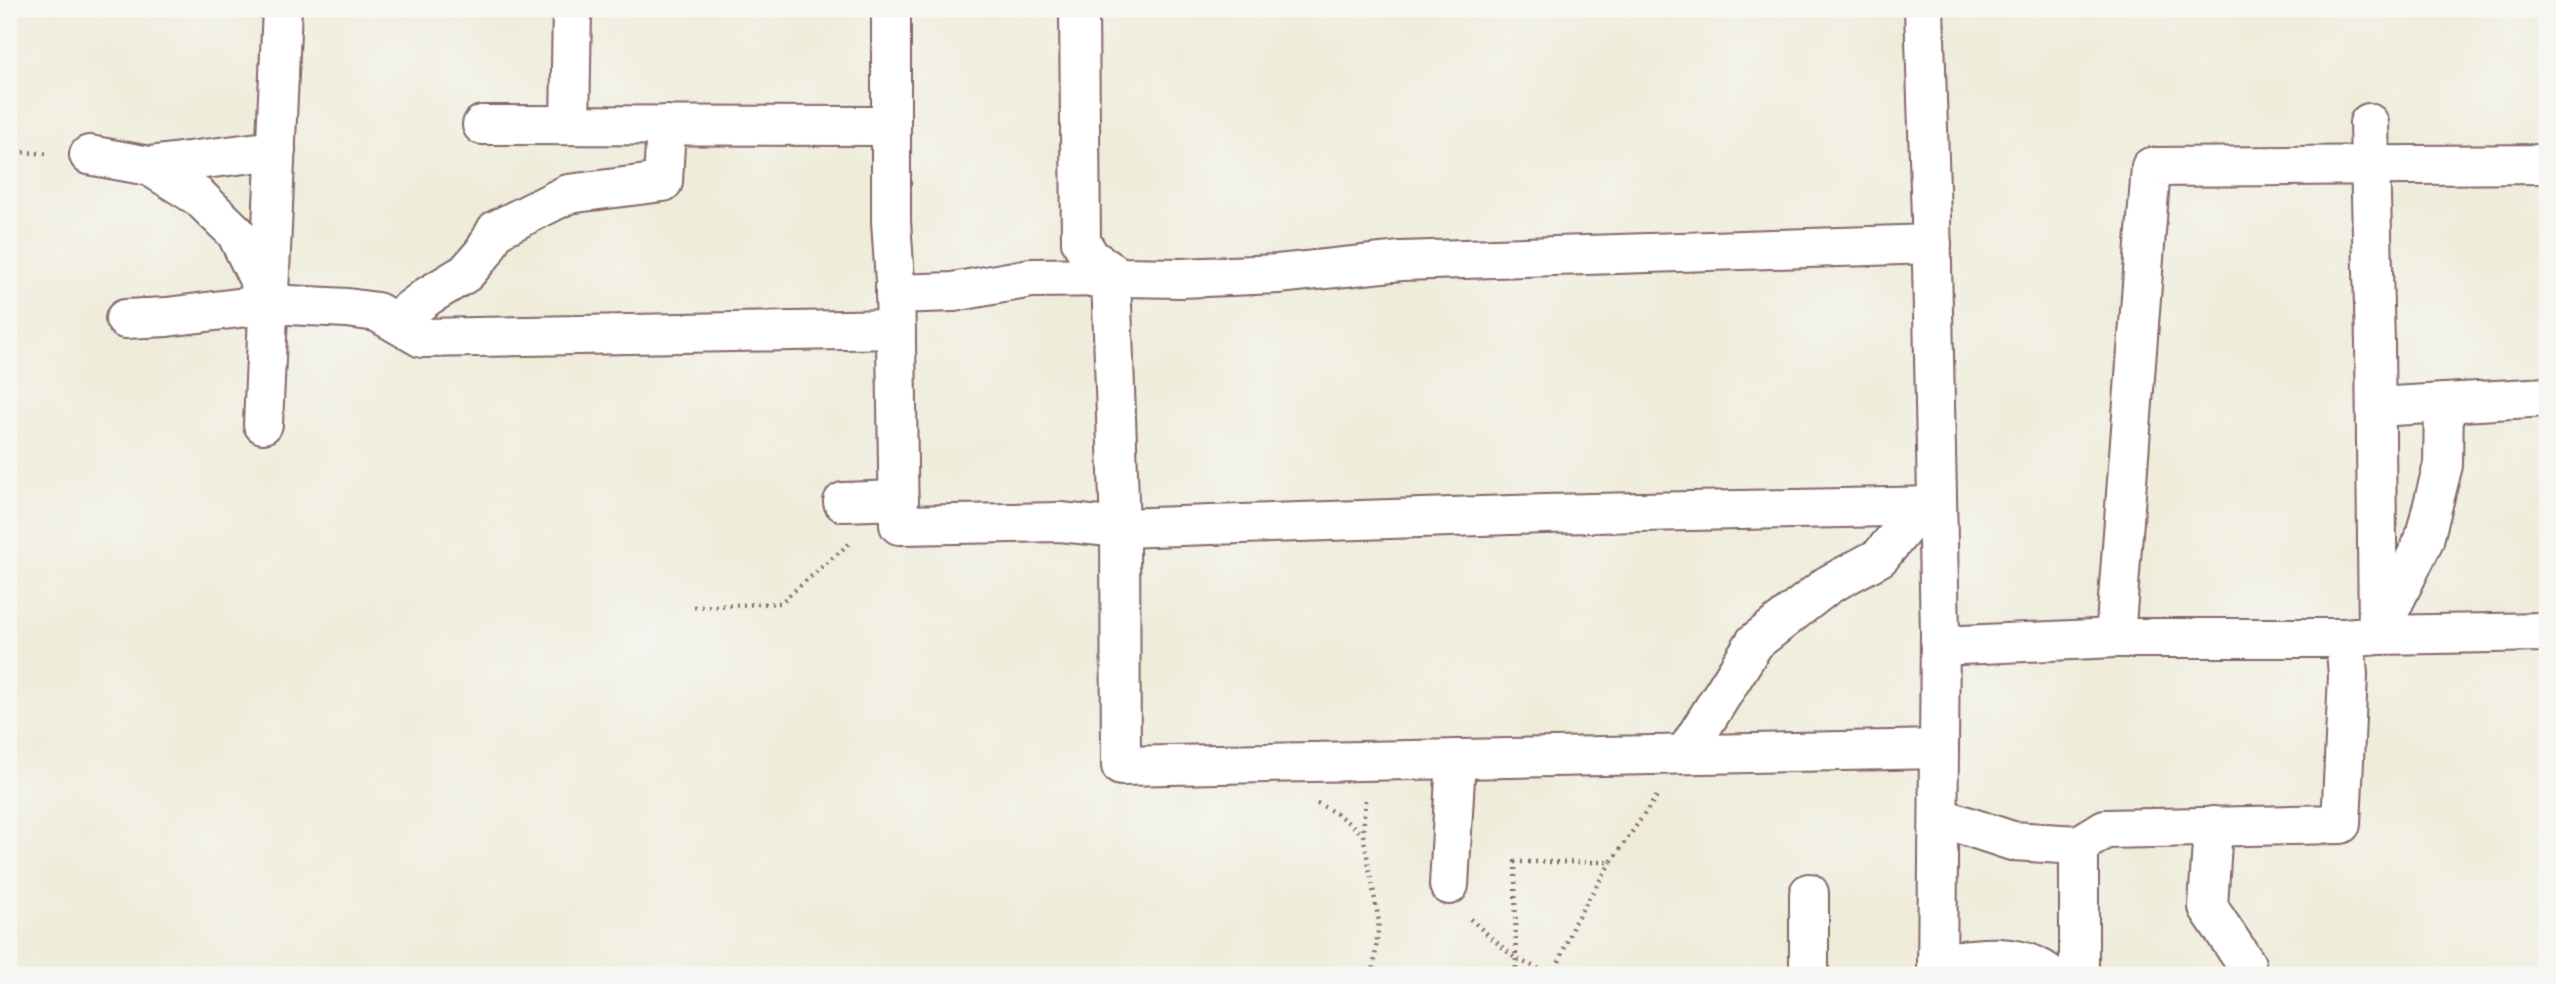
<svg xmlns="http://www.w3.org/2000/svg" width="2556" height="984" font-family="Itim,sans-serif">
<style>
.lines{fill:none;stroke-linecap:round;stroke-linejoin:round}
.minor-casing{stroke:#846768;stroke-width:42}
.path{stroke:#846768;stroke-width:4.5;stroke-dasharray:2 5;stroke-linecap:butt}
.minor{stroke:#fff;stroke-width:38}
</style>
<rect width="100%" height="100%" fill="#f6f6f2"/>
<filter id="ink" filterUnits="userSpaceOnUse"><feTurbulence type="fractalNoise" baseFrequency=".0143" numOctaves="2"/><feDisplacementMap in="SourceGraphic" scale="14" xChannelSelector="R" yChannelSelector="G"/><feConvolveMatrix kernelMatrix="1 2 1 2 8 2 1 2 1" color-interpolation-filters="sRGB"/></filter>
<filter id="wash" filterUnits="userSpaceOnUse"><feTurbulence type="fractalNoise" baseFrequency=".00686" numOctaves="4" result="noise"/><feDisplacementMap in="SourceGraphic" scale="28" xChannelSelector="R" yChannelSelector="G"/><feGaussianBlur stdDeviation="1.57" result="paint"/><feColorMatrix in="noise" values="0 0 0 0 0 0 0 0 0 0 0 0 0 0 0 0 0 1.4 0 .05"/><feComposite in="paint" operator="in"/></filter>
<g filter="url(#wash)">
<rect width="100%" height="100%" fill="#efecda"/>
</g>
<g filter="url(#ink)">
<g class="lines">
<defs>
<g id="minor">
<polyline points="891,9 891,221 895,281 899,525 1060,522 1120,528 1544,514 1937,506"/>
<polyline points="1079,9 1081,242 1091,258 1119,277 1181,278 1278,274 1401,261 1932,244"/>
<polyline points="1924,9 1931,218 1940,634 1937,975"/>
<polyline points="482,125 891,126"/>
<polyline points="570,125 572,9"/>
<polyline points="89,155 149,166 199,197 236,233 268,299"/>
<polyline points="149,166 276,150"/>
<polyline points="1111,277 1120,528 1121,766 1939,749"/>
<polyline points="895,294 953,292 1031,278 1119,277"/>
<polyline points="125,319 167,317 270,304 347,308 377,312 422,338 896,329"/>
<polyline points="395,321 428,296 466,273 484,252 496,230 568,194 663,182 666,125"/>
<polyline points="2444,404 2443,465 2424,540 2378,635 2547,632"/>
<polyline points="2376,407 2547,397"/>
<polyline points="263,424 282,9"/>
<polyline points="843,502 899,500"/>
<polyline points="2115,638 2151,167 2547,164"/>
<polyline points="1940,646 2115,638 2345,638"/>
<polyline points="1685,754 1755,642 1828,585 1880,557 1922,506"/>
<polyline points="1939,817 2012,841 2079,845"/>
<polyline points="2213,826 2208,907 2246,964 2247,975"/>
<polyline points="1449,885 1456,759"/>
<polyline points="1809,893 1809,975"/>
<path d="M1937,963C1974,958 2019,950 2050,975"/>
<polyline points="2079,975 2079,845 2105,829 2341,824 2348,675 2345,638 2378,635 2375,343 2369,123"/>
</g>
</defs>
<!-- minor casing -->
<use href="#minor" class="minor-casing"/>
<!-- path -->
<g class="path">
<polyline points="9,151 50,154"/>
<polyline points="694,607 780,603 850,543"/>
<polyline points="1365,800 1363,834 1379,922 1373,975"/>
<polyline points="1317,803 1337,814 1363,834"/>
<polyline points="1470,919 1516,959 1554,975"/>
<polyline points="1516,975 1515,862 1611,862 1657,796"/>
<polyline points="1554,975 1574,923 1611,862"/>
</g>
<!-- minor -->
<use href="#minor" class="minor"/>
</g>
</g>
<!-- margin -->
<rect width="2556" height="984" fill="none" stroke="#f6f6f2" stroke-width="35"/>
</svg>
